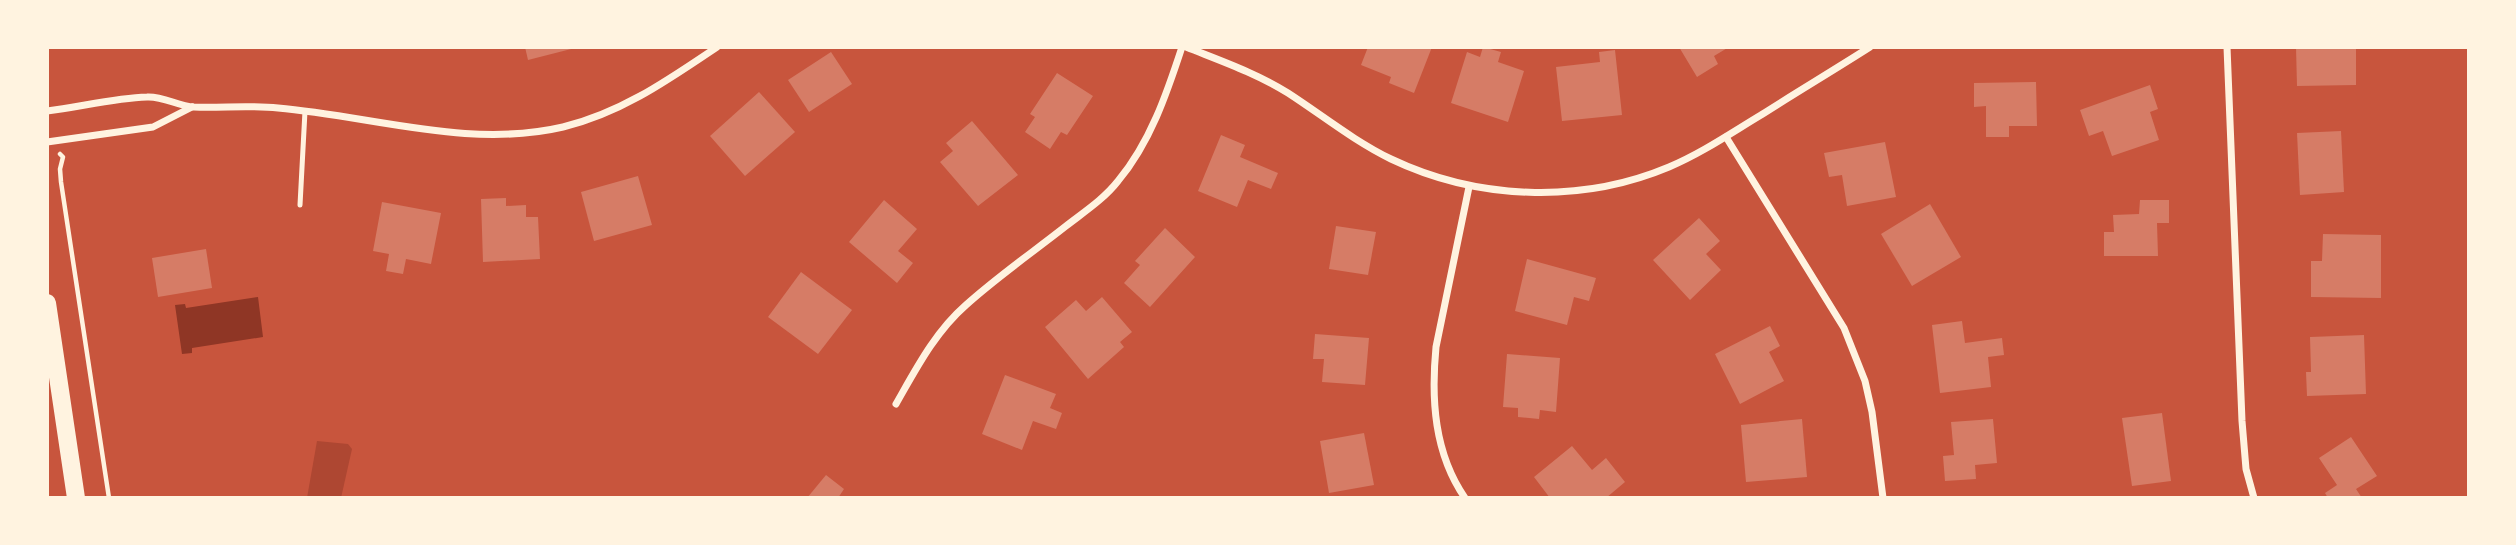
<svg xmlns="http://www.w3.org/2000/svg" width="2516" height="545" font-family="Raleway,sans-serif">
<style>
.green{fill:#ae4732}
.water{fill:#8f3625}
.building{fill:#d67c66}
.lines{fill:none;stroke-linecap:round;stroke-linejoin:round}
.path{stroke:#fff3e0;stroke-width:4.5}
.service{stroke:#fff3e0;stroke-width:5}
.minor{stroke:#fff3e0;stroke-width:7}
.trunk{stroke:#fff3e0;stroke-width:18}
</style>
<rect width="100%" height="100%" fill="#c8553d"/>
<!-- green -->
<polygon class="green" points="317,441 348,444 352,449 341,498 307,498"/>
<!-- water -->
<polygon class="water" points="258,297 263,337 192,348 192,353 182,354 175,305 185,304 186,308"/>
<!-- building -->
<g class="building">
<polygon points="525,47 574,47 575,48 528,60"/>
<polygon points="1368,47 1432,47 1414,93 1389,83 1391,77 1361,65"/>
<polygon points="1483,47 1501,52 1498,62 1524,71 1508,122 1451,103 1467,52 1480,57"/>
<polygon points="1679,47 1729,47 1714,56 1718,64 1697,77"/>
<polygon points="2296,47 2356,47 2356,85 2297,86"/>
<polygon points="1615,50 1622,115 1562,121 1556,67 1600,62 1599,52"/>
<polygon points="831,52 852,84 809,112 788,80"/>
<polygon points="1057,73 1093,96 1067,135 1061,132 1050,149 1025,132 1035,117 1030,114"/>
<polygon points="2036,82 2037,126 2009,126 2009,137 1986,137 1986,106 1974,107 1974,83"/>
<polygon points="2150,85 2158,109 2150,112 2159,140 2112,156 2103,131 2089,136 2080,110"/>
<polygon points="759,92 795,132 745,176 710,136"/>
<polygon points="972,121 1018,175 978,206 940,162 953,151 946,143"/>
<polygon points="2341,131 2344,192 2300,195 2297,133"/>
<polygon points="1221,135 1245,145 1240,157 1278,173 1271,189 1248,180 1237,207 1198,191"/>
<polygon points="1885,142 1896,197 1847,206 1842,175 1829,177 1824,153"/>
<polygon points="638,176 652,225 594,241 581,192"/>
<polygon points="506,198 506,206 526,205 526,217 538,217 540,259 483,262 481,199"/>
<polygon points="884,200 917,229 898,251 913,263 897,283 849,242"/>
<polygon points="2140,200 2169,200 2169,223 2157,223 2158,256 2104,256 2104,232 2114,232 2113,215 2139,214"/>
<polygon points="382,202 441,213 431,264 406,259 403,274 386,271 389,254 373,251"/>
<polygon points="1930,204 1961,257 1912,286 1881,234"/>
<polygon points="1699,218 1720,241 1706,254 1721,270 1690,300 1653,260"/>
<polygon points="1336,226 1376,232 1368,275 1329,269"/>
<polygon points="1165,228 1195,257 1150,307 1124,283 1140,265 1135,261"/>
<polygon points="2323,234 2381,235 2381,298 2311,297 2311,261 2322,261"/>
<polygon points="206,249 212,288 158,297 152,258"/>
<polygon points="1527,259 1596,278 1589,301 1574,297 1567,325 1515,311"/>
<polygon points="801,272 852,310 818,354 768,317"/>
<polygon points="1102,297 1132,332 1120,342 1124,347 1088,379 1045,327 1076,300 1086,311"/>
<polygon points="1962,321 1965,343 2002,338 2004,355 1988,357 1991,387 1940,393 1932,325"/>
<polygon points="1770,326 1780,346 1769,352 1784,381 1740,404 1715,354"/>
<polygon points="1315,334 1369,338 1365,385 1322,382 1324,359 1313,359"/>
<polygon points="2364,335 2366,394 2307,396 2306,372 2311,372 2310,337"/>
<polygon points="1507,354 1560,358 1556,412 1540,410 1539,419 1518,417 1518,408 1503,407"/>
<polygon points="1005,375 1056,394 1050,408 1062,413 1056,429 1033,421 1022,450 982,434"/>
<polygon points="2162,413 2171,481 2132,486 2122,418"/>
<polygon points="1802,419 1807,477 1746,482 1741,425"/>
<polygon points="1993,419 1997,463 1975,465 1976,479 1945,481 1943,456 1954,455 1951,422"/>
<polygon points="1364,433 1374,485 1329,493 1320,441"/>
<polygon points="2351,437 2377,476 2356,489 2362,498 2328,498 2325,493 2337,485 2319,458"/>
<polygon points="1572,446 1592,470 1606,458 1625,482 1606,498 1550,498 1534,477"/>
<polygon points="826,475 844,489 838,498 807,498"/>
</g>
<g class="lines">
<!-- path -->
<polyline class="path" points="60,154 63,157 60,169 61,182 109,498"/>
<!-- service -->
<polyline class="service" points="300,205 305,111"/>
<!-- minor -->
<g class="minor">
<path d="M1186,47C1221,61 1256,73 1288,93C1322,115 1354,141 1391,159C1477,200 1581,204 1669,167C1702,153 1731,133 1761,115C1797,92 1834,70 1870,47"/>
<polyline points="2227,47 2242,421 2246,469 2254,498"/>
<path d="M47,111C80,107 114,98 147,97C163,96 178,106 194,107C222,108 250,105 278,108C372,116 469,149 563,127C621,113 668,80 717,47"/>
<polyline points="1726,137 1844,328 1865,381 1872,412 1883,498"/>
<polyline points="47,142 153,127 192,107"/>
<path d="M896,404C916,369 935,332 966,305C997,277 1033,252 1066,226C1084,212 1104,199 1118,181C1150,143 1167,93 1182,47"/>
<path d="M1465,498C1434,453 1431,399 1436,347L1469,187"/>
</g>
<!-- trunk -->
<polyline class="trunk" points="47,303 76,498"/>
</g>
<!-- border -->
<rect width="2516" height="545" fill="none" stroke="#fff3e0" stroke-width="98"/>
</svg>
